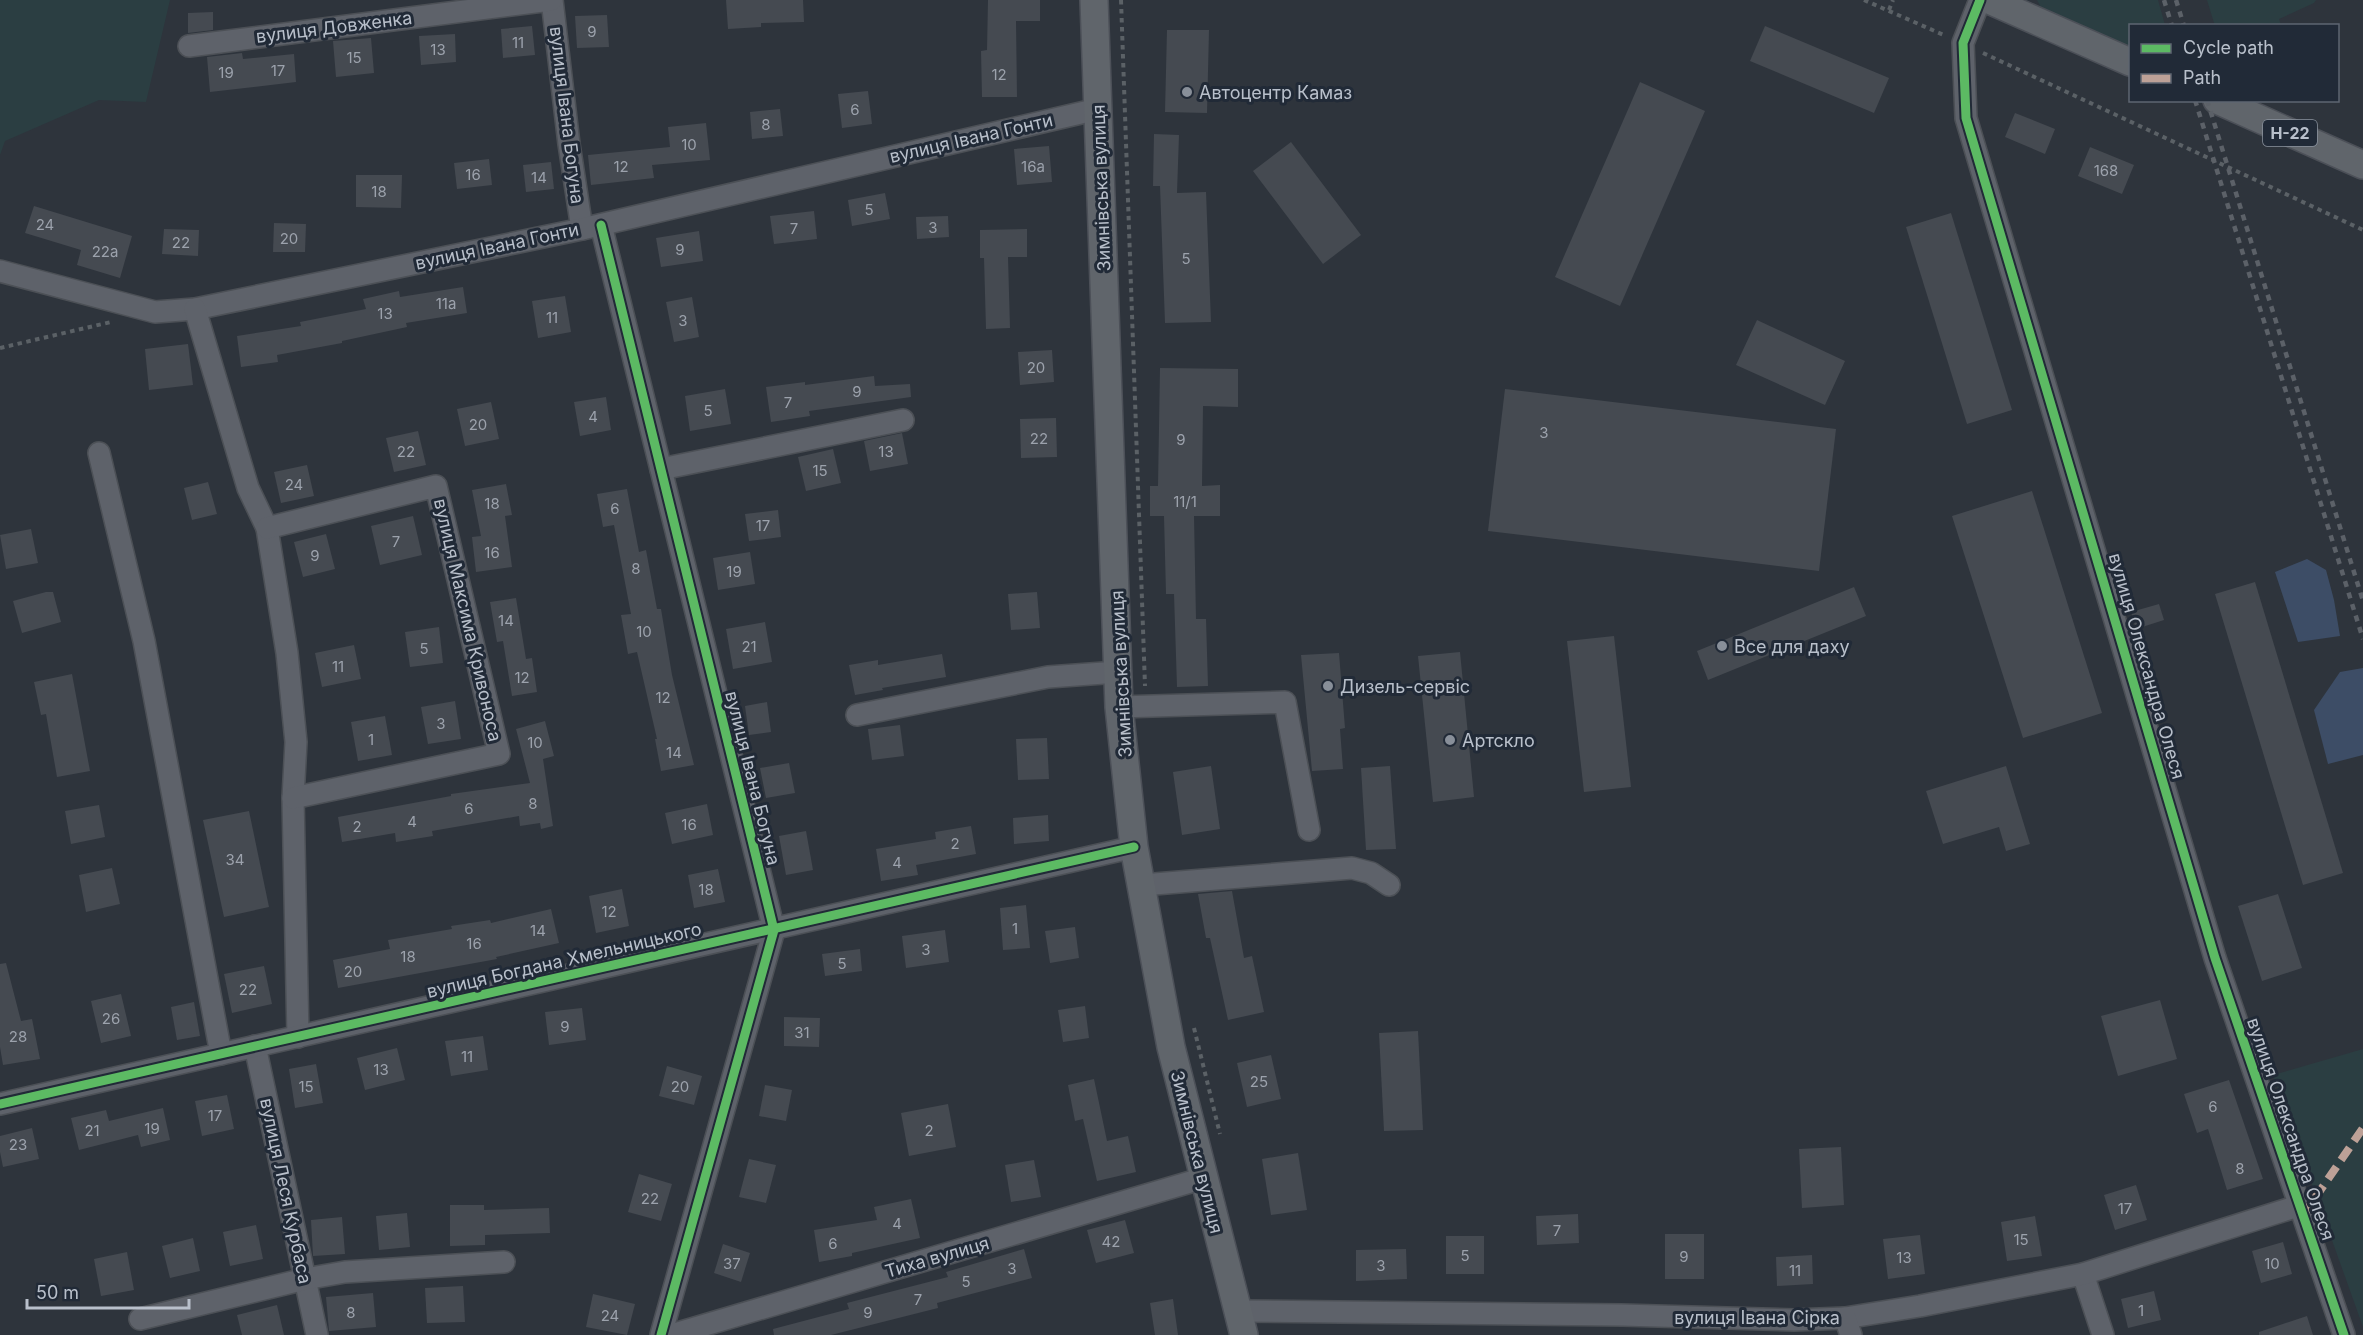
<svg xmlns="http://www.w3.org/2000/svg" width="2363" height="1335" font-family="Inter,sans-serif">
<style>
.green{fill:#2b3e42}
.water{fill:#3d4d66}
.building{fill:#454a51}
.lines{fill:none;stroke-linecap:round;stroke-linejoin:round}
.minor-casing{stroke:#4c5056;stroke-width:24}
.major-casing{stroke:#4c5058;stroke-width:30}
.path{stroke:#5b6166;stroke-width:4;stroke-dasharray:4.5 4.5;stroke-linecap:butt}
.minor{stroke:#5e626a;stroke-width:21}
.major{stroke:#60656b;stroke-width:27}
.rail{stroke:#5c6168;stroke-width:4.5;stroke-dasharray:6 6;stroke-linecap:butt}
.quiet{stroke:#bda197;stroke-width:8;stroke-dasharray:15 8;stroke-linecap:butt}
.cycleway-casing{stroke:#212a37;stroke-width:13}
.cycleway{stroke:#5cba63;stroke-width:9}
.poi-dot{fill:#888f99;stroke:#212a37;stroke-width:2}
.labels{text-anchor:middle;dominant-baseline:central;stroke-width:6;stroke-linejoin:round;paint-order:stroke}
.number-label{font-size:15px;fill:#9ca2ac}
.shield{fill:#212a37;stroke:#8b939f;stroke-width:1.5}
.shield-label{font-size:16px;font-weight:bold;fill:#b9c0cb}
.street-label{font-size:18px;fill:#b9c0cb;stroke:#212a37}
.poi-label{font-size:18px;fill:#b9c0cb;stroke:#212a37;text-anchor:start}
</style>
<rect width="100%" height="100%" fill="#2e343c"/>
<!-- green -->
<g class="green">
<polygon points="0,0 170,0 146,102 99,100 5,141 0,155"/>
<polygon points="2037,0 2158,0 2165,25 2130,26 2130,57 2044,13"/>
<polygon points="2207,0 2316,0 2314,3 2279,19 2281,25 2215,26"/>
<polygon points="2363,1049 2363,1327 2273,1075"/>
</g>
<!-- water -->
<g class="water">
<polygon points="2307,559 2326,570 2334,600 2340,636 2298,642 2275,572"/>
<polygon points="2363,668 2363,755 2328,764 2314,710 2340,672"/>
</g>
<!-- building -->
<g class="building">
<polygon points="726,0 803,0 804,22 761,23 761,27 728,29"/>
<polygon points="988,0 1040,0 1040,21 1016,21 1017,97 982,97 981,51 987,50"/>
<polygon points="213,12 213,30 188,33 188,13"/>
<polygon points="607,15 609,47 577,48 575,16"/>
<polygon points="532,26 535,55 503,58 501,29"/>
<polygon points="1765,26 1889,78 1874,113 1750,61"/>
<polygon points="1167,30 1209,30 1207,113 1165,112"/>
<polygon points="455,34 456,62 421,65 419,36"/>
<polygon points="371,38 374,73 336,77 333,41"/>
<polygon points="242,53 243,59 294,54 296,82 210,92 207,57"/>
<polygon points="1640,82 1705,111 1620,306 1555,277"/>
<polygon points="868,91 872,124 842,128 838,94"/>
<polygon points="780,109 783,136 752,139 750,112"/>
<polygon points="2015,113 2055,129 2045,154 2005,137"/>
<polygon points="706,123 710,160 652,165 654,178 591,185 588,155 670,147 668,127"/>
<polygon points="1154,134 1179,135 1177,193 1206,192 1211,322 1165,323 1160,186 1153,186"/>
<polygon points="1291,142 1361,235 1323,264 1253,171"/>
<polygon points="1049,146 1052,182 1017,185 1014,149"/>
<polygon points="2090,147 2134,165 2122,194 2078,176"/>
<polygon points="489,159 492,185 457,189 454,163"/>
<polygon points="551,162 554,189 526,192 523,165"/>
<polygon points="356,175 402,175 401,208 356,207"/>
<polygon points="885,193 890,219 852,226 848,200"/>
<polygon points="34,206 132,236 120,278 77,265 81,250 25,233"/>
<polygon points="814,211 817,239 774,244 770,216"/>
<polygon points="1951,213 2012,410 1967,424 1906,227"/>
<polygon points="948,216 949,237 917,239 916,217"/>
<polygon points="274,223 306,224 305,252 273,252"/>
<polygon points="164,229 199,230 198,256 162,254"/>
<polygon points="1027,229 1027,257 1008,257 1010,328 986,329 984,258 980,258 980,230"/>
<polygon points="699,231 703,261 661,267 656,238"/>
<polygon points="463,287 467,313 406,323 407,327 342,341 342,343 277,355 278,362 241,367 237,336 301,326 300,322 366,309 363,299 399,291 400,297"/>
<polygon points="565,296 571,332 538,338 532,301"/>
<polygon points="692,297 699,337 674,342 666,302"/>
<polygon points="1757,320 1845,361 1825,405 1736,365"/>
<polygon points="188,344 193,385 149,390 145,349"/>
<polygon points="1052,350 1054,382 1020,385 1018,352"/>
<polygon points="1160,368 1238,369 1238,407 1203,406 1202,486 1220,485 1220,516 1194,516 1196,619 1206,619 1208,686 1177,687 1174,594 1166,594 1164,516 1150,516 1150,486 1158,486"/>
<polygon points="874,376 875,386 910,384 911,397 809,411 810,416 771,422 766,387 805,382 805,385"/>
<polygon points="725,389 731,424 690,431 685,396"/>
<polygon points="1505,389 1836,429 1819,571 1488,531"/>
<polygon points="606,397 611,430 580,436 574,402"/>
<polygon points="491,402 499,439 465,446 457,409"/>
<polygon points="1056,418 1057,457 1021,458 1020,419"/>
<polygon points="418,431 426,465 394,472 386,438"/>
<polygon points="902,433 908,464 870,471 864,441"/>
<polygon points="833,449 841,483 806,491 798,457"/>
<polygon points="307,465 314,496 281,503 274,472"/>
<polygon points="208,482 217,514 192,520 184,488"/>
<polygon points="506,484 512,515 505,516 512,567 476,572 472,537 481,536 472,490"/>
<polygon points="627,489 639,552 646,550 657,609 661,609 672,675 694,765 661,771 655,739 657,739 637,652 628,654 621,615 631,614 614,525 603,527 597,494"/>
<polygon points="2032,491 2102,713 2023,738 1952,516"/>
<polygon points="778,510 781,537 749,541 745,514"/>
<polygon points="413,516 422,555 380,565 371,526"/>
<polygon points="31,529 38,563 6,569 0,535"/>
<polygon points="326,534 335,569 303,577 294,542"/>
<polygon points="750,552 755,584 718,590 713,558"/>
<polygon points="2255,582 2343,873 2303,885 2215,594"/>
<polygon points="1854,587 1866,616 1708,680 1697,651"/>
<polygon points="46,592 53,592 61,622 22,633 13,601"/>
<polygon points="1037,592 1040,628 1011,630 1008,594"/>
<polygon points="516,598 526,659 532,658 537,692 512,696 503,641 497,642 490,602"/>
<polygon points="2159,604 2164,620 2136,629 2131,612"/>
<polygon points="765,622 772,662 733,669 726,629"/>
<polygon points="439,627 443,663 410,667 405,632"/>
<polygon points="1614,636 1631,787 1584,792 1567,641"/>
<polygon points="354,645 361,679 322,687 315,653"/>
<polygon points="1460,652 1474,797 1433,802 1418,656"/>
<polygon points="1339,653 1345,728 1340,729 1343,769 1312,771 1301,655"/>
<polygon points="942,654 946,677 882,688 883,690 855,695 849,665 878,660 878,665"/>
<polygon points="72,674 90,771 57,777 46,714 41,715 34,682"/>
<polygon points="455,701 461,739 428,744 421,707"/>
<polygon points="767,702 771,732 749,735 745,706"/>
<polygon points="385,716 392,755 358,761 351,722"/>
<polygon points="545,721 554,756 543,759 553,826 541,829 540,823 520,826 519,816 432,831 433,836 396,842 395,833 342,842 338,817 451,796 451,794 530,783 516,729"/>
<polygon points="900,725 904,756 872,760 868,729"/>
<polygon points="1047,738 1049,779 1018,780 1016,739"/>
<polygon points="789,763 795,793 766,798 760,768"/>
<polygon points="1211,766 1220,829 1182,835 1173,772"/>
<polygon points="1390,766 1396,849 1366,850 1361,768"/>
<polygon points="2006,766 2030,844 2006,851 1999,827 1943,844 1926,791"/>
<polygon points="707,804 713,835 672,844 665,813"/>
<polygon points="99,805 105,837 71,844 65,811"/>
<polygon points="249,811 269,907 224,917 203,820"/>
<polygon points="1048,815 1049,841 1014,844 1013,818"/>
<polygon points="971,826 976,854 916,865 918,875 881,881 876,849 936,839 935,832"/>
<polygon points="806,831 813,870 786,875 779,836"/>
<polygon points="112,868 120,904 86,912 79,875"/>
<polygon points="718,869 725,902 694,908 688,875"/>
<polygon points="622,889 629,926 596,933 589,896"/>
<polygon points="1232,891 1244,958 1252,956 1264,1012 1228,1020 1210,938 1206,938 1198,894"/>
<polygon points="2278,894 2302,968 2262,981 2238,906"/>
<polygon points="1026,905 1030,948 1003,950 1000,908"/>
<polygon points="551,909 559,943 496,957 497,959 338,988 333,960 390,949 388,940 452,929 451,926 490,920 491,923"/>
<polygon points="1075,927 1079,958 1050,963 1045,931"/>
<polygon points="945,930 949,962 906,968 902,936"/>
<polygon points="860,949 862,971 825,976 822,954"/>
<polygon points="6,963 21,1021 32,1019 40,1059 3,1065 0,1047 0,964"/>
<polygon points="264,966 272,1004 232,1013 224,974"/>
<polygon points="121,994 131,1036 101,1043 91,1001"/>
<polygon points="2160,1000 2177,1059 2118,1076 2101,1016"/>
<polygon points="194,1002 200,1036 177,1040 171,1007"/>
<polygon points="1085,1006 1089,1038 1063,1042 1058,1010"/>
<polygon points="582,1008 586,1040 549,1045 545,1012"/>
<polygon points="784,1017 820,1018 819,1047 784,1046"/>
<polygon points="1418,1031 1423,1130 1384,1131 1379,1033"/>
<polygon points="483,1036 488,1070 451,1076 445,1041"/>
<polygon points="397,1048 405,1080 365,1090 357,1058"/>
<polygon points="1271,1055 1281,1099 1247,1107 1237,1063"/>
<polygon points="316,1064 323,1103 295,1108 289,1069"/>
<polygon points="667,1066 702,1076 694,1105 659,1096"/>
<polygon points="1094,1079 1107,1141 1128,1136 1136,1172 1097,1181 1083,1119 1075,1121 1068,1085"/>
<polygon points="2229,1080 2263,1179 2227,1190 2208,1129 2197,1133 2184,1094"/>
<polygon points="765,1085 792,1090 786,1121 759,1116"/>
<polygon points="227,1095 234,1129 202,1136 195,1101"/>
<polygon points="948,1104 956,1147 909,1156 901,1113"/>
<polygon points="163,1108 170,1140 141,1147 138,1135 79,1150 71,1118 106,1110 109,1121"/>
<polygon points="32,1128 39,1159 3,1167 0,1152 0,1136"/>
<polygon points="1841,1147 1844,1205 1802,1208 1799,1149"/>
<polygon points="1298,1153 1307,1210 1271,1215 1262,1159"/>
<polygon points="749,1159 776,1165 766,1203 739,1197"/>
<polygon points="1034,1160 1041,1197 1011,1202 1005,1165"/>
<polygon points="639,1174 672,1184 661,1221 628,1212"/>
<polygon points="2136,1185 2147,1220 2115,1230 2104,1195"/>
<polygon points="911,1199 920,1238 852,1253 852,1256 819,1262 814,1230 877,1220 874,1207"/>
<polygon points="450,1205 484,1205 484,1210 549,1208 550,1233 485,1235 485,1245 450,1246"/>
<polygon points="407,1213 410,1247 379,1250 376,1216"/>
<polygon points="1578,1214 1579,1243 1537,1245 1536,1216"/>
<polygon points="2035,1216 2042,1256 2007,1261 2001,1222"/>
<polygon points="342,1217 345,1254 313,1256 311,1220"/>
<polygon points="1125,1220 1134,1253 1096,1263 1087,1230"/>
<polygon points="256,1225 263,1259 230,1266 223,1232"/>
<rect x="1665" y="1234" width="39" height="45"/>
<polygon points="1920,1235 1925,1274 1888,1279 1883,1239"/>
<rect x="1446" y="1236" width="38" height="38"/>
<polygon points="193,1238 200,1271 170,1278 162,1246"/>
<polygon points="2283,1242 2292,1274 2261,1283 2252,1251"/>
<polygon points="723,1244 750,1253 741,1282 714,1273"/>
<polygon points="1024,1249 1032,1278 937,1303 938,1308 831,1335 774,1335 773,1329 849,1309 847,1303 948,1277 946,1272"/>
<polygon points="1406,1249 1407,1279 1356,1281 1356,1250"/>
<polygon points="127,1252 134,1290 101,1296 94,1259"/>
<polygon points="1812,1255 1813,1284 1777,1286 1776,1257"/>
<polygon points="463,1286 465,1322 427,1323 425,1288"/>
<polygon points="2154,1291 2161,1320 2128,1328 2121,1299"/>
<polygon points="373,1293 376,1327 329,1331 326,1297"/>
<polygon points="593,1294 635,1304 627,1335 586,1327"/>
<polygon points="1173,1299 1178,1335 1155,1335 1150,1303"/>
<polygon points="277,1305 284,1335 242,1335 237,1315"/>
<polygon points="2307,1316 2313,1335 2259,1335 2259,1332"/>
</g>
<g class="lines">
<defs>
<g id="minor">
<polyline points="552,0 569,144 582,229"/>
<polyline points="1980,0 1963,43 1966,118 2215,958 2344,1335"/>
<polyline points="189,46 551,0"/>
<polyline points="601,225 774,930 661,1335"/>
<polyline points="0,271 155,312 195,309 582,229 1098,109"/>
<polyline points="195,309 248,488 267,528 287,653 296,742 293,798 298,1037"/>
<polyline points="99,453 144,641 221,1054"/>
<polyline points="661,469 903,420"/>
<polyline points="267,528 436,486 499,754 293,798"/>
<polyline points="1119,707 1285,702 1309,830"/>
<polyline points="857,715 1048,677 1118,672"/>
<polyline points="1142,885 1352,868 1371,873 1389,885"/>
<polyline points="255,1046 317,1335"/>
<polyline points="0,1104 1134,847"/>
<polyline points="2083,1274 2103,1335"/>
<polyline points="1237,1311 1622,1315 1794,1320 1845,1318 1920,1306 2083,1274 2298,1206"/>
<polyline points="1845,1318 1851,1335"/>
<polyline points="140,1319 305,1279 345,1272 504,1262"/>
<polyline points="671,1335 1204,1178"/>
</g>
<g id="major">
<polyline points="1094,0 1119,707 1134,847 1171,1047 1244,1335"/>
<polyline points="1989,0 2130,62"/>
<polyline points="2217,100 2363,165"/>
</g>
</defs>
<!-- minor casing -->
<use href="#minor" class="minor-casing"/>
<!-- major casing -->
<use href="#major" class="major-casing"/>
<!-- path -->
<g class="path">
<polyline points="1121,0 1145,686"/>
<polyline points="1864,0 1946,36"/>
<polyline points="1889,10 1893,0"/>
<polyline points="1983,53 2363,230"/>
<polyline points="0,348 111,322"/>
<polyline points="1194,1028 1220,1134"/>
</g>
<!-- minor -->
<use href="#minor" class="minor"/>
<!-- major -->
<use href="#major" class="major"/>
<!-- rail -->
<g class="rail">
<polyline points="2164,0 2172,26"/>
<polyline points="2176,0 2184,26"/>
<polyline points="2195,100 2363,639"/>
<polyline points="2207,100 2363,601"/>
</g>
<!-- quiet -->
<polyline class="quiet" points="2302,1217 2363,1128"/>
<defs>
<g id="cycleway">
<polyline points="1980,0 1963,43 1966,118 2215,958 2344,1335"/>
<polyline points="601,225 774,930 661,1335"/>
<polyline points="0,1104 1134,847"/>
</g>
</defs>
<!-- cycleway casing -->
<use href="#cycleway" class="cycleway-casing"/>
<!-- cycleway -->
<use href="#cycleway" class="cycleway"/>
</g>
<!-- markers -->
<g class="poi-dot">
<circle cx="1187" cy="92" r="6"/>
<circle cx="1722" cy="646" r="6"/>
<circle cx="1328" cy="686" r="6"/>
<circle cx="1450" cy="740" r="6"/>
</g>
<g class="labels">
<!-- number labels -->
<g class="number-label">
<text x="592" y="31">9</text>
<text x="518" y="42">11</text>
<text x="438" y="49">13</text>
<text x="354" y="57">15</text>
<text x="278" y="70">17</text>
<text x="226" y="72">19</text>
<text x="999" y="74">12</text>
<text x="855" y="109">6</text>
<text x="766" y="124">8</text>
<text x="689" y="144">10</text>
<text x="621" y="166">12</text>
<text x="1033" y="166">16а</text>
<text x="2106" y="170">168</text>
<text x="473" y="174">16</text>
<text x="539" y="177">14</text>
<text x="379" y="191">18</text>
<text x="869" y="209">5</text>
<text x="45" y="224">24</text>
<text x="933" y="227">3</text>
<text x="794" y="228">7</text>
<text x="289" y="238">20</text>
<text x="181" y="242">22</text>
<text x="680" y="249">9</text>
<text x="105" y="251">22а</text>
<text x="1186" y="258">5</text>
<text x="446" y="303">11а</text>
<text x="385" y="313">13</text>
<text x="552" y="317">11</text>
<text x="683" y="320">3</text>
<text x="1036" y="367">20</text>
<text x="857" y="391">9</text>
<text x="788" y="402">7</text>
<text x="708" y="410">5</text>
<text x="593" y="416">4</text>
<text x="478" y="424">20</text>
<text x="1544" y="432">3</text>
<text x="1039" y="438">22</text>
<text x="1181" y="439">9</text>
<text x="406" y="451">22</text>
<text x="886" y="451">13</text>
<text x="820" y="470">15</text>
<text x="294" y="484">24</text>
<text x="1185" y="501">11/1</text>
<text x="492" y="503">18</text>
<text x="615" y="508">6</text>
<text x="763" y="525">17</text>
<text x="396" y="541">7</text>
<text x="492" y="552">16</text>
<text x="315" y="555">9</text>
<text x="636" y="568">8</text>
<text x="734" y="571">19</text>
<text x="506" y="620">14</text>
<text x="644" y="631">10</text>
<text x="749" y="646">21</text>
<text x="424" y="648">5</text>
<text x="338" y="666">11</text>
<text x="522" y="677">12</text>
<text x="663" y="697">12</text>
<text x="441" y="723">3</text>
<text x="371" y="739">1</text>
<text x="535" y="742">10</text>
<text x="674" y="752">14</text>
<text x="533" y="803">8</text>
<text x="469" y="808">6</text>
<text x="412" y="821">4</text>
<text x="689" y="824">16</text>
<text x="357" y="826">2</text>
<text x="955" y="843">2</text>
<text x="235" y="859">34</text>
<text x="897" y="862">4</text>
<text x="706" y="889">18</text>
<text x="609" y="911">12</text>
<text x="1015" y="928">1</text>
<text x="538" y="930">14</text>
<text x="474" y="943">16</text>
<text x="926" y="949">3</text>
<text x="408" y="956">18</text>
<text x="842" y="963">5</text>
<text x="353" y="971">20</text>
<text x="248" y="989">22</text>
<text x="111" y="1018">26</text>
<text x="565" y="1026">9</text>
<text x="802" y="1032">31</text>
<text x="18" y="1036">28</text>
<text x="467" y="1056">11</text>
<text x="381" y="1069">13</text>
<text x="1259" y="1081">25</text>
<text x="306" y="1086">15</text>
<text x="680" y="1086">20</text>
<text x="2213" y="1106">6</text>
<text x="215" y="1115">17</text>
<text x="152" y="1128">19</text>
<text x="92" y="1130">21</text>
<text x="929" y="1130">2</text>
<text x="18" y="1144">23</text>
<text x="2240" y="1168">8</text>
<text x="650" y="1198">22</text>
<text x="2125" y="1208">17</text>
<text x="897" y="1223">4</text>
<text x="1557" y="1230">7</text>
<text x="2021" y="1239">15</text>
<text x="1111" y="1241">42</text>
<text x="833" y="1243">6</text>
<text x="1465" y="1255">5</text>
<text x="1684" y="1256">9</text>
<text x="1904" y="1257">13</text>
<text x="732" y="1263">37</text>
<text x="2272" y="1263">10</text>
<text x="1381" y="1265">3</text>
<text x="1012" y="1268">3</text>
<text x="1795" y="1270">11</text>
<text x="966" y="1281">5</text>
<text x="918" y="1299">7</text>
<text x="2141" y="1310">1</text>
<text x="351" y="1312">8</text>
<text x="868" y="1312">9</text>
<text x="610" y="1315">24</text>
</g>
<!-- shield labels -->
<rect class="shield" x="2263" y="120" width="54" height="26" rx="4.5"/>
<g class="shield-label">
<text x="2290" y="133">Н-22</text>
</g>
<!-- street labels -->
<g class="street-label">
<text transform="translate(334 27) rotate(-7)">вулиця Довженка</text>
<text transform="translate(567 115) rotate(83)">вулиця Івана Богуна</text>
<text transform="translate(971 138) rotate(-13)">вулиця Івана Гонти</text>
<text transform="translate(1101 188) rotate(-92)">Зимнівська вулиця</text>
<text transform="translate(497 246) rotate(-12)">вулиця Івана Гонти</text>
<text transform="translate(468 620) rotate(77)">вулиця Максима Кривоноса</text>
<text transform="translate(2147 666) rotate(74)">вулиця Олександра Олеся</text>
<text transform="translate(1121 674) rotate(-93)">Зимнівська вулиця</text>
<text transform="translate(753 778) rotate(76)">вулиця Івана Богуна</text>
<text transform="translate(564 960) rotate(-13)">вулиця Богдана Хмельницького</text>
<text transform="translate(2291 1129) rotate(71)">вулиця Олександра Олеся</text>
<text transform="translate(1197 1152) rotate(76)">Зимнівська вулиця</text>
<text transform="translate(286 1191) rotate(78)">вулиця Леся Курбаса</text>
<text transform="translate(937 1257) rotate(-16)">Тиха вулиця</text>
<text x="1757" y="1317">вулиця Івана Сірка</text>
</g>
<!-- poi labels -->
<g class="poi-label">
<text x="1199" y="92">Автоцентр Камаз</text>
<text x="1734" y="646">Все для даху</text>
<text x="1340" y="686">Дизель-сервіс</text>
<text x="1462" y="740">Артскло</text>
</g>
</g>
<!-- legend -->
<rect x="2129" y="24" width="210" height="78" fill="#212a37" stroke="#5e6672" stroke-width="1.5"/>
<rect x="2141" y="44" width="30" height="9" fill="#5cba63" stroke="#5e6672" stroke-width="1.5"/>
<text x="2183" y="54" font-size="18" fill="#b9c0cb">Cycle path</text>
<rect x="2141" y="74" width="30" height="9" fill="#bda197" stroke="#5e6672" stroke-width="1.5"/>
<text x="2183" y="84" font-size="18" fill="#b9c0cb">Path</text>
<!-- scale -->
<path d="M27 1299v9h162v-9" fill="none" stroke="#b9c0cb" stroke-width="3"/>
<text x="36" y="1299" font-size="18" fill="#b9c0cb" stroke="#212a37" stroke-width="4.5" paint-order="stroke">50 m</text>
</svg>
